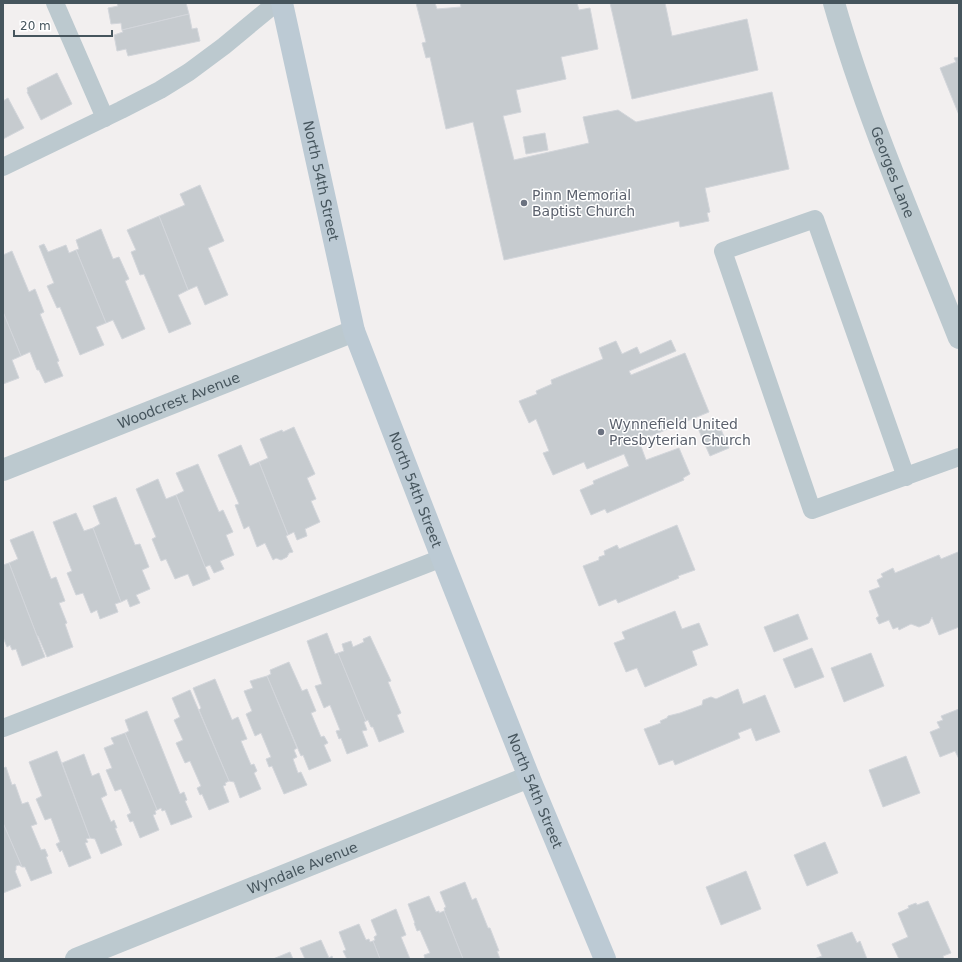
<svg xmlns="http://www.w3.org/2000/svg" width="962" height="962" font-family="'DejaVu Sans',sans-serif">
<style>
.building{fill:#c6cbcf;stroke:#d3d6db}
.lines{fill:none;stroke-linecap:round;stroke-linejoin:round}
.lane{stroke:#bcc9cf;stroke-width:18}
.street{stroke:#bcc9cf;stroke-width:22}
.secondary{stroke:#bccad4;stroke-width:22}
.worship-dot{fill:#6b7280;stroke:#fff;stroke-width:1.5}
.labels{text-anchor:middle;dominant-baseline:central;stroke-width:3;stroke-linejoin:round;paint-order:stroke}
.street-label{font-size:14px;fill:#46555d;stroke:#fff}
.worship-label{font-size:14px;fill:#5b616d;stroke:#fff;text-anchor:start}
</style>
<rect width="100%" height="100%" fill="#f2efef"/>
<!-- building -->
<g class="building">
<polygon points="117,3 186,3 189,14 122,30 121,23 111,24 108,8 118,6"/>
<polygon points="416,3 435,3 437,9 461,7 460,3 577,3 579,10 590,8 598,49 561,57 566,79 516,90 521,112 503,116 514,160 589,143 583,117 618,110 636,122 772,92 789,169 705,188 710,212 707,213 709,221 680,227 679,221 504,260 473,122 446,129 430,57 426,58 422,43 426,42"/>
<polygon points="610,3 665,3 672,36 747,19 758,70 632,99"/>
<polygon points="189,14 192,29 197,28 200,41 128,56 126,49 117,51 114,35 123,32 122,30"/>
<polygon points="959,57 959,115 940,68 956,62 954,58"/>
<polygon points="57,73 72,104 41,120 27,92 28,92 27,88"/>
<polygon points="8,98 24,128 3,139 3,101"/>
<polygon points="545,133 548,150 526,154 523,137"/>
<polygon points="200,185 224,241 208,248 228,295 205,305 197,286 188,290 159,216 185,205 180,194"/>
<polygon points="159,216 188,290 178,295 191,324 169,333 144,274 140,275 131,252 136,250 127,230"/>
<polygon points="101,229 113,259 119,257 129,279 125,281 145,329 122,339 113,320 106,323 76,250 79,249 76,240"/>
<polygon points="44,244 48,252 66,245 69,253 76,250 106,323 96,327 104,345 80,355 60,307 57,308 47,286 54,283 39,246"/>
<polygon points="12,251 29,292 35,289 44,312 40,314 59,361 57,362 63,376 45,383 39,370 37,370 30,352 21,356 3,312 3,255"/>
<polygon points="3,312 21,356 12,360 19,378 3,384"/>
<polygon points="671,340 676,351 629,371 631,375 685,353 709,412 639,441 646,460 679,448 690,474 683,478 684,480 607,513 605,509 591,515 580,490 594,484 593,481 629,466 624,454 587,469 584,462 553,475 543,453 549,451 536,419 529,423 519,401 537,394 536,391 552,384 551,380 603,359 599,348 616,341 622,354 637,347 640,354"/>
<polygon points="716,418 729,448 710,456 697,426"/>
<polygon points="294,427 315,474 307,478 316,499 311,501 320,522 305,529 307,536 297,540 294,532 288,535 259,462 268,458 260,439 282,430 283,432"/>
<polygon points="241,445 250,466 259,462 288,535 286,536 293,552 289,553 287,557 281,560 276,558 273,560 265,543 257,547 249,526 244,529 235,505 239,504 218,455"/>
<polygon points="198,464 219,512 223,510 233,532 226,535 234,555 220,561 224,569 214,573 210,565 205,567 176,495 184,491 176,473"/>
<polygon points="158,479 166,499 176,495 210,579 193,586 188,574 175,579 166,559 161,561 152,539 156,537 136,489"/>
<polygon points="116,497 135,545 140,544 149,567 142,570 150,589 136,595 140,603 130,607 127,599 121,602 93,528 100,524 93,506"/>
<polygon points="76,513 84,531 93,528 121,602 115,604 118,612 100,619 97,610 91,613 83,593 76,595 67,573 72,571 53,522"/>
<polygon points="677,525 695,570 678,576 679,578 618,603 616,599 599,606 583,566 599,560 599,557 605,555 604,551 617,545 619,549"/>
<polygon points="33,531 51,579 56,577 65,601 59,603 67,623 65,624 73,647 47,657 38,636 37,636 9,563 18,559 10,540"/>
<polygon points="958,552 959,555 959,627 939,635 932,617 929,623 919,627 911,624 899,630 898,627 893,629 889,620 879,624 876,618 879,616 869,591 880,587 877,580 883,577 881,574 893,568 895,573 939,555 941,559"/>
<polygon points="9,563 45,657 22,666 16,649 12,650 10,645 7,647 3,637 3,565"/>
<polygon points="675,611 682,629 699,623 708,645 692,651 697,665 645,687 637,668 626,672 614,643 625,639 622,632"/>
<polygon points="798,614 808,639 774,652 764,627"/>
<polygon points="327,633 335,654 338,653 366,721 364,722 367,730 362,731 368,746 347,754 341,738 339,739 336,731 340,730 330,705 324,708 315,686 322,684 307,641"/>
<polygon points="370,636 391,681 388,682 401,713 397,715 404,732 379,742 373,727 371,727 368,720 366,721 338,653 344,651 342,644 351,641 353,647 364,642 363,639"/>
<polygon points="812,648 824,677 795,688 783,659"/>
<polygon points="871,653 884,686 844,702 831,668"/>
<polygon points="289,662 302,691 307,689 316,711 311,713 321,737 324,736 328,743 324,745 331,761 309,770 303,755 301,756 267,676 271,674 270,670"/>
<polygon points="267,676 297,748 294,750 297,757 293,759 298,773 301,772 307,785 284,794 272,766 269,767 266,759 271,757 261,733 255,736 246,714 252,711 244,691 253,688 250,681"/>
<polygon points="215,679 232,720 238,717 247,739 241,741 251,765 254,764 257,771 254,773 261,789 240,798 234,782 229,781 199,710 201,708 193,688"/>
<polygon points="738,689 743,704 765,695 780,732 756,741 751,728 738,733 740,738 675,765 673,760 659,765 644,729 661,723 660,721 667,718 668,716 680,713 702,705 703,700 711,697 716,699"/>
<polygon points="190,690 229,781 225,783 226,785 223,786 229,802 209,810 202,794 200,795 197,788 201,786 190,761 185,763 176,743 183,740 174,720 180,717 172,698"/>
<polygon points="959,709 959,759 955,751 940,757 930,732 940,728 937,722 943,720 941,716"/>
<polygon points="147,711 180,794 184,792 187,800 185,801 192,817 171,825 165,810 162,811 161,808 157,810 125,733 129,731 125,720"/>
<polygon points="125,733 157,810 155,811 156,814 153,815 159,830 140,838 133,821 130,822 127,815 131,813 121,789 115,791 106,770 112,768 104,748 114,744 111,738"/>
<polygon points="57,751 90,838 86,839 88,842 85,843 91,858 69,867 62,850 60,852 56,844 60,842 51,818 45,820 36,799 42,796 29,762"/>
<polygon points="84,754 92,776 99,773 107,795 101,798 111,822 114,820 117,828 115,828 122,845 101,854 95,839 90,838 62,763"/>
<polygon points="906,756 920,793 883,807 869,770"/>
<polygon points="6,767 12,785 15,784 22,804 28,802 37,824 31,826 41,850 45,849 48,856 46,857 52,873 31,881 25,867 22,867 3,823 3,768"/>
<polygon points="3,823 22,867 19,865 16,866 16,870 15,871 21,886 3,893"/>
<polygon points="825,842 838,873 807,886 794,855"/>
<polygon points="746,871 761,909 721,925 706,887"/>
<polygon points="465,882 472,900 476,898 488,928 490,928 499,951 497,951 500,959 463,959 444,911 445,911 444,908 446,907 440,892"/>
<polygon points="429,896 436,912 439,911 439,913 444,911 463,959 425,959 424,955 430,953 420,930 417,931 414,923 415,923 408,904"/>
<polygon points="928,901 951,953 943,956 944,959 899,959 892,944 908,937 898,913 909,908 908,906 916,903 917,905"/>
<polygon points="396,909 406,935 401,937 410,959 380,959 373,941 375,940 374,937 377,935 371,920"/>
<polygon points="359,924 366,940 369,939 370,942 373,941 380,959 351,959 350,958 347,959 343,951 346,950 339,932"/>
<polygon points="852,932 857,943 860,941 867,959 814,959 822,956 817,945"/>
<polygon points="321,940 329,958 332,956 333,959 305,959 300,948"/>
<polygon points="290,952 293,959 273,959"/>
</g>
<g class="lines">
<!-- lane -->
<g class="lane">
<polyline points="55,3 105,118"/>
<polyline points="3,167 121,110 160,90 189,72 224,46 276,3"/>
<polyline points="906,477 815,219 723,251 812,510 959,457"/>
<polyline points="3,728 442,558"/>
</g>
<!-- street -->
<g class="street">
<path id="s1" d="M834,3C867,118 915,227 959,338"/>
<path id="s2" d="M3,470L354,331"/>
<path id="s3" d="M76,959L529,777"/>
</g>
<!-- secondary -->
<path class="secondary" id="s4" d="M282,3L354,331L442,558L529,777L605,959"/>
</g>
<!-- markers -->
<g class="worship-dot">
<circle cx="524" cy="203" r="4"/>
<circle cx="601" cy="432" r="4"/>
</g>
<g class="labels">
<!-- street labels -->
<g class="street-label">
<text stroke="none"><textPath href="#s1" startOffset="179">Georges Lane</textPath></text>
<text stroke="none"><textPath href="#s4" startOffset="182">North 54th Street</textPath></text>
<text stroke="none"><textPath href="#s2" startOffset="189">Woodcrest Avenue</textPath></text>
<text stroke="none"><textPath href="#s4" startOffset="506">North 54th Street</textPath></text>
<text stroke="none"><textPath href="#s4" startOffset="830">North 54th Street</textPath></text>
<text stroke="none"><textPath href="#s3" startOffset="244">Wyndale Avenue</textPath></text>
</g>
<!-- worship labels -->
<g class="worship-label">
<text x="532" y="195">Pinn Memorial<tspan x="532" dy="16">Baptist Church</tspan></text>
<text x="609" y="424">Wynnefield United<tspan x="609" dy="16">Presbyterian Church</tspan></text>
</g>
</g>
<!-- border -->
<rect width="962" height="962" fill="none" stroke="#46555d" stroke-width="8"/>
<!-- scale -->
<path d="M14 30v6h98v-6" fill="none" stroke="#46555d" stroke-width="2"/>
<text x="20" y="30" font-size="12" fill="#46555d" stroke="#ffffff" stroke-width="3" paint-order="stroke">20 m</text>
</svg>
